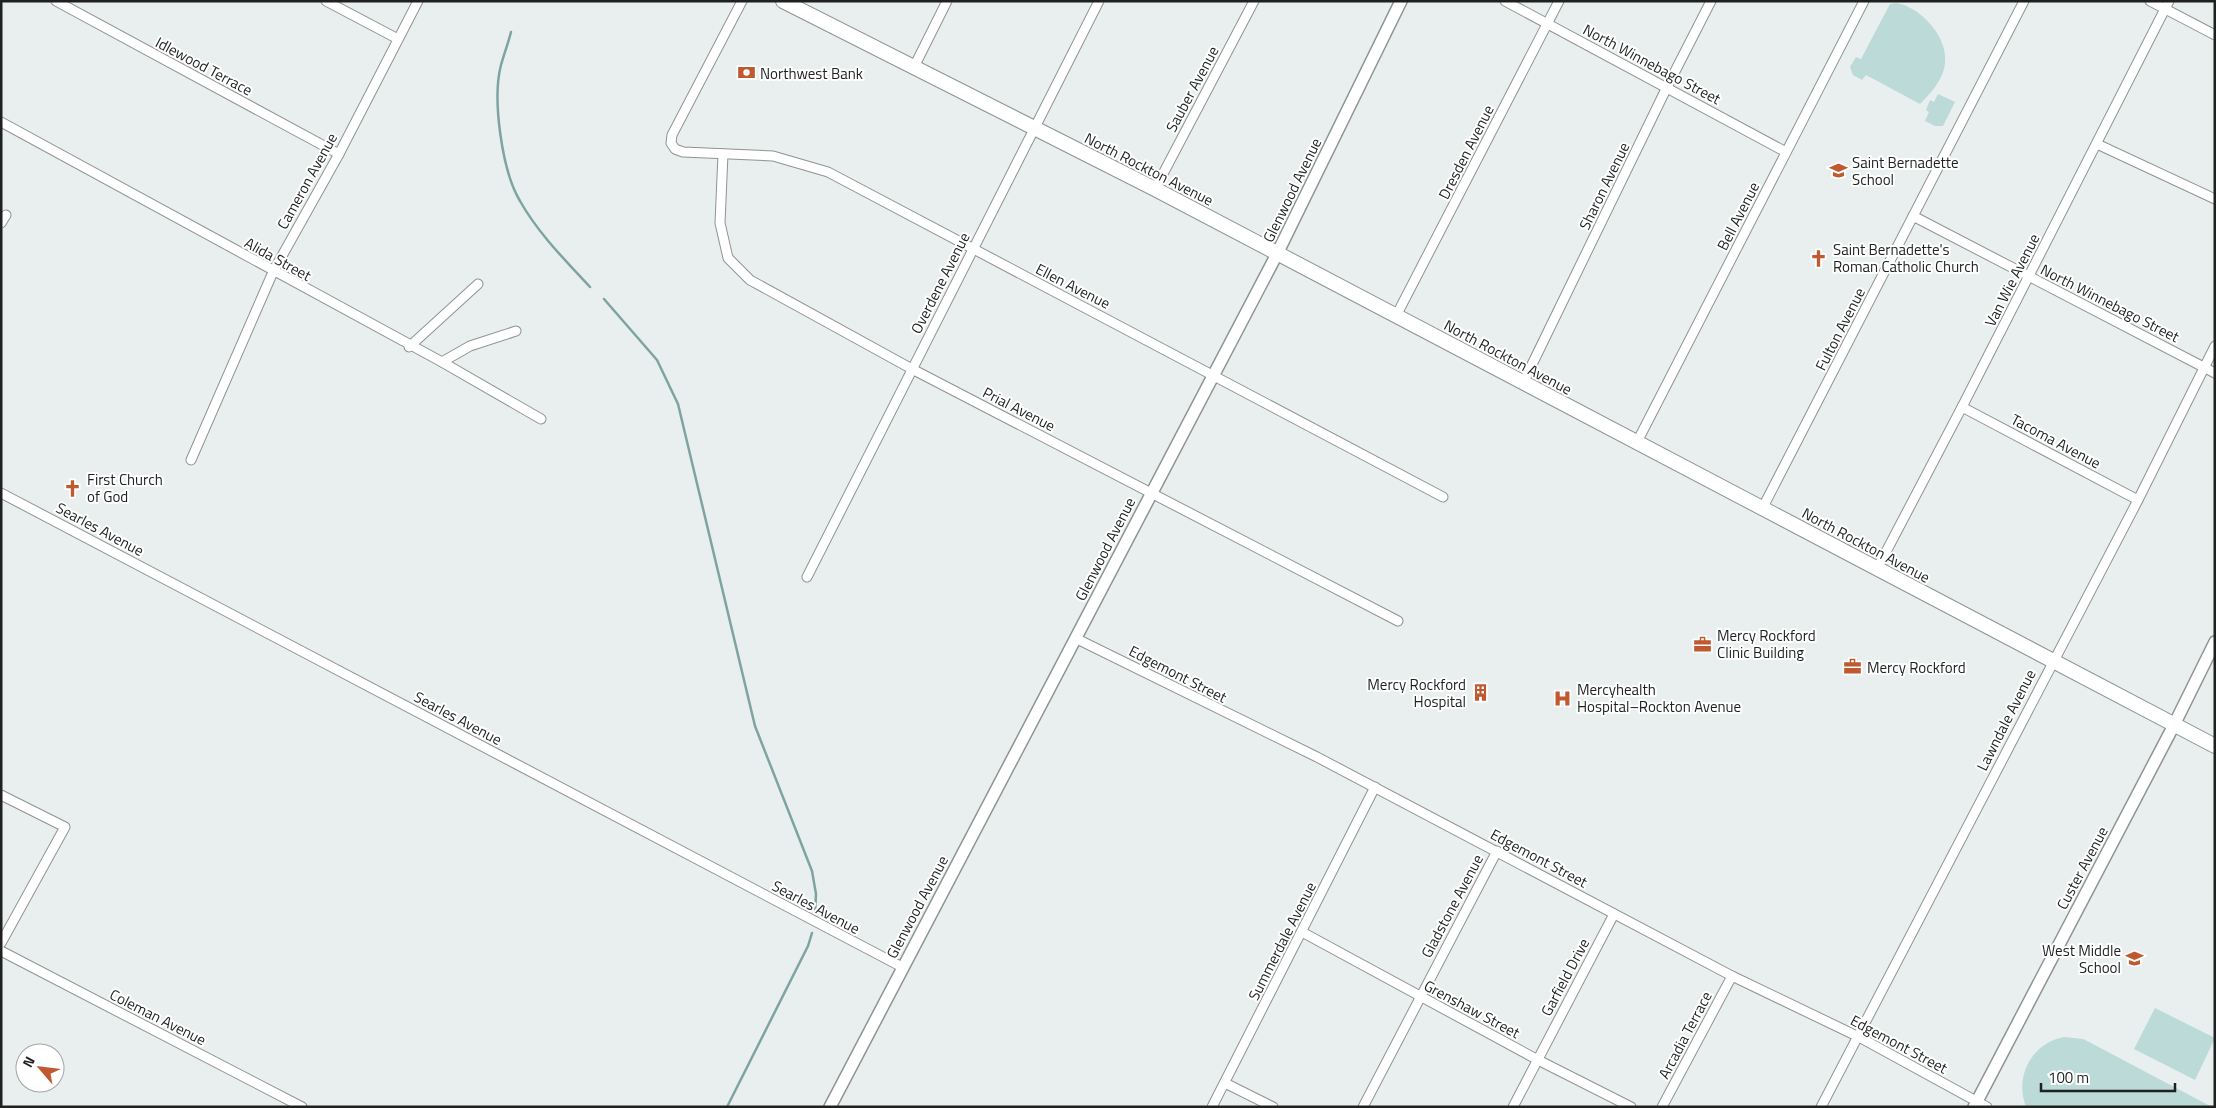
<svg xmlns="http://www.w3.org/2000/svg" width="2216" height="1108" font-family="'Titillium Web',sans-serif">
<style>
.green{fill:#bbdad8}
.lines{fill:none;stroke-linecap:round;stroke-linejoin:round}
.stream{stroke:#7ea4a2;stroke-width:2.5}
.minor-casing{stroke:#8e9493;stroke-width:11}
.tertiary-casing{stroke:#8e9493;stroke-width:14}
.secondary-casing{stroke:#8e9493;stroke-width:16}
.minor{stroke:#fff;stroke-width:9}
.tertiary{stroke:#fff;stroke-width:11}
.secondary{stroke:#fff;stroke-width:14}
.labels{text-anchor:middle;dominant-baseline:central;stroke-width:4;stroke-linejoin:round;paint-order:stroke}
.street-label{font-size:15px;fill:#1e2120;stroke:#fff}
.poi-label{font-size:15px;fill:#1e2120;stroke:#fff;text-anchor:start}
</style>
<rect width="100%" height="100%" fill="#e9efef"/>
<!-- green -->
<g class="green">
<path d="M1896,3C1922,7 1952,41 1944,69C1940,83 1931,93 1920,104L1866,75L1862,80L1853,75L1850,67L1856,57L1861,59L1890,4Z"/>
<polygon points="1938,94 1955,102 1943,126 1935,126 1925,121 1929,112 1926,110 1930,100 1934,102"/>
<polygon points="2155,1008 2215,1038 2195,1080 2134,1049"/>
<path d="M2064,1037L2083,1039L2091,1043L2212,1107H2026C2014,1076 2032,1043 2064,1037Z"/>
</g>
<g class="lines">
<!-- stream -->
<g class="stream">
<path d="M511,32C508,44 504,54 501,65C492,99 502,171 520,201C538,233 565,260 590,287"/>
<polyline points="604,299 657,360 678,404 755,726 812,871 816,894 815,915"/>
<polyline points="727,1107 808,946 812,933"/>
</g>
<defs>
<g id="minor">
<polyline points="56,1 339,154"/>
<polyline points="326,1 398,39"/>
<polyline points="742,1 672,135 671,143 675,149 683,152 773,156 828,172 1443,497"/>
<polyline points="1505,1 1786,152"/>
<polyline points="2150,1 2215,35"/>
<polyline points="914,67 947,1"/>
<polyline points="1,122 442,362 541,419"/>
<polyline points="2097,144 2215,199"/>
<polyline points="723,154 720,223 728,258 750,280 912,369 1398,621"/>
<polyline points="1155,189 1254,1"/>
<polyline points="1913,216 2215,373"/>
<polyline points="1,223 6,215"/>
<polyline points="1396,316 1559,1"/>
<polyline points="409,347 478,284"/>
<polyline points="442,362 470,346 516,331"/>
<polyline points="1523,383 1667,87 1711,1"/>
<polyline points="1962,407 2138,500"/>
<polyline points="1636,444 1864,1"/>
<polyline points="191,460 273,272 339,154 418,1"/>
<polyline points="1,493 902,967"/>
<polyline points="1762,509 2024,1"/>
<polyline points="1877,569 1962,407 2169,1"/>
<polyline points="807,577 1099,1"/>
<polyline points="1075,638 1317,757 1732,976 1859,1037 1987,1107"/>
<polyline points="1,795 65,827 1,943"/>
<polyline points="1302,932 1538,1060 1631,1107"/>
<polyline points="1,951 302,1107"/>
<polyline points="1225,1083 1273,1107"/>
<polyline points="1212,1107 1375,787"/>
<polyline points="1363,1107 1497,851"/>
<polyline points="1513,1107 1614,914"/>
<polyline points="1662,1107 1732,976"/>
<polyline points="1821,1107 2138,500 2215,346"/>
</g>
<g id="tertiary">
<polyline points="830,1107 1277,254 1401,1"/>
<polyline points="1974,1107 2174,725 2215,642"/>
</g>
<polyline id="secondary" points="783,1 1155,189 2215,746"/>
</defs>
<!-- minor casing -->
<use href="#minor" class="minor-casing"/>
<!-- tertiary casing -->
<use href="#tertiary" class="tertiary-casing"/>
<!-- secondary casing -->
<use href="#secondary" class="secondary-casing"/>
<!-- minor -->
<use href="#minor" class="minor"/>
<!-- tertiary -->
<use href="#tertiary" class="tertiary"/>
<!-- secondary -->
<use href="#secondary" class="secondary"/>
</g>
<!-- icons -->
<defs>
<symbol id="bank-bare" viewBox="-9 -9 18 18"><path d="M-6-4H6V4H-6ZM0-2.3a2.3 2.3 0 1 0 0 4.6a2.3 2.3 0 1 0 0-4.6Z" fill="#c0592f" stroke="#fff" stroke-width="2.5" paint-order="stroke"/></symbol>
<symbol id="school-bare" viewBox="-9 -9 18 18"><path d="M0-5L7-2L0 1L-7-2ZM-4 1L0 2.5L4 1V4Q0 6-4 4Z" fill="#c0592f" stroke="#fff" stroke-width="2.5" paint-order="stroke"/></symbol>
<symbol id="church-bare" viewBox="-9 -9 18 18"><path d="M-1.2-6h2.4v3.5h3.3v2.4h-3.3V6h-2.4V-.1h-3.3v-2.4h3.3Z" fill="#c0592f" stroke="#fff" stroke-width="2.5" paint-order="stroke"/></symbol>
<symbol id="office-bare" viewBox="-9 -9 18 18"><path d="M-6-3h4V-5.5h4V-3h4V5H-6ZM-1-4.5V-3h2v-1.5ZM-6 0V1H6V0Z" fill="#c0592f" stroke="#fff" stroke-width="2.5" paint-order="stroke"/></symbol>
<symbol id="building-bare" viewBox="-9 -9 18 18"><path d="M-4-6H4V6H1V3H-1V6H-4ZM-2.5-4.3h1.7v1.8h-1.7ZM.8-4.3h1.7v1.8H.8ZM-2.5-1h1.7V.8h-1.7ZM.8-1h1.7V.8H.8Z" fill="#c0592f" stroke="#fff" stroke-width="2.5" paint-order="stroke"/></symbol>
<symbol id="hospital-bare" viewBox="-9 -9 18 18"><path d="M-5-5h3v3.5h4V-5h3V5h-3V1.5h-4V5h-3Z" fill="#c0592f" stroke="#fff" stroke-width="2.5" paint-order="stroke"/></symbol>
</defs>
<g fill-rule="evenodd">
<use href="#bank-bare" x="734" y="60" width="25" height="25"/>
<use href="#school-bare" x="1826" y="158" width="25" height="25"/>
<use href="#church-bare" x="1806" y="246" width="25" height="25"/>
<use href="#church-bare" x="60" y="476" width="25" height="25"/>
<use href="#office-bare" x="1690" y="632" width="25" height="25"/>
<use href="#office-bare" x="1840" y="654" width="25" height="25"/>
<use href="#building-bare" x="1468" y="680" width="25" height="25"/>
<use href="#hospital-bare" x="1550" y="686" width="25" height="25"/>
<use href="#school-bare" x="2122" y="946" width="25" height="25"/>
</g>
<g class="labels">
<!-- street labels -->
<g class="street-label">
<text transform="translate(1652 64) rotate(28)">North Winnebago Street</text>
<text transform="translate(204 66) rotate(28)">Idlewood Terrace</text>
<text transform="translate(1192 89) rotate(-62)">Sauber Avenue</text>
<text transform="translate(1466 152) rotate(-63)">Dresden Avenue</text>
<text transform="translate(1149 169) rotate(27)">North Rockton Avenue</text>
<text transform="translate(307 181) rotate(-61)">Cameron Avenue</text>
<text transform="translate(1604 186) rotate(-64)">Sharon Avenue</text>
<text transform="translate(1292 190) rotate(-64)">Glenwood Avenue</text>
<text transform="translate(1738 216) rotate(-63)">Bell Avenue</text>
<text transform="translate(278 259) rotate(29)">Alida Street</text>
<text transform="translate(2012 280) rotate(-63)">Van Wie Avenue</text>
<text transform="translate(940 283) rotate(-63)">Overdene Avenue</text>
<text transform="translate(1073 286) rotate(27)">Ellen Avenue</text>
<text transform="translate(2110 303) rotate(27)">North Winnebago Street</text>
<text transform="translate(1840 329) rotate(-63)">Fulton Avenue</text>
<text transform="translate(1508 357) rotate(28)">North Rockton Avenue</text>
<text transform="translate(1019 409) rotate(27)">Prial Avenue</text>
<text transform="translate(2056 441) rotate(28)">Tacoma Avenue</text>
<text transform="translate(100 529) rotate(28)">Searles Avenue</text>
<text transform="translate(1866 545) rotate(28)">North Rockton Avenue</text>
<text transform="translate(1105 549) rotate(-63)">Glenwood Avenue</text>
<text transform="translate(1178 674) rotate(27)">Edgemont Street</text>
<text transform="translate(458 718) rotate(28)">Searles Avenue</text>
<text transform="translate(2006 720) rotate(-63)">Lawndale Avenue</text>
<text transform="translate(1539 858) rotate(28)">Edgemont Street</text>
<text transform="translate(2082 868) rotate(-62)">Custer Avenue</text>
<text transform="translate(1452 906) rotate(-62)">Gladstone Avenue</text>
<text transform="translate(816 907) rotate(28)">Searles Avenue</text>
<text transform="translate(917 907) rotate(-62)">Glenwood Avenue</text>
<text transform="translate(1282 941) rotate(-63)">Summerdale Avenue</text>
<text transform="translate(1565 977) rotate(-62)">Garfield Drive</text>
<text transform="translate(1472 1009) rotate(28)">Grenshaw Street</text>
<text transform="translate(158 1017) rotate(27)">Coleman Avenue</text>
<text transform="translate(1685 1035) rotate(-62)">Arcadia Terrace</text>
<text transform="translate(1899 1044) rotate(28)">Edgemont Street</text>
</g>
<!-- poi labels -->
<g class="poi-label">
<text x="760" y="73">Northwest Bank</text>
<text x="1852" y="162">Saint Bernadette<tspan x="1852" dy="17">School</tspan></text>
<text x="1833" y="249">Saint Bernadette's<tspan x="1833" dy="17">Roman Catholic Church</tspan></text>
<text x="87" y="479">First Church<tspan x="87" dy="17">of God</tspan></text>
<text x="1717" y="635">Mercy Rockford<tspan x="1717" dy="17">Clinic Building</tspan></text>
<text x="1867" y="667">Mercy Rockford</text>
<text x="1466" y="684" text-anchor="end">Mercy Rockford<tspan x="1466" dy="17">Hospital</tspan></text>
<text x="1577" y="689">Mercyhealth<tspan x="1577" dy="17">Hospital–Rockton Avenue</tspan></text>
<text x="2121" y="950" text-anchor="end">West Middle<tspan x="2121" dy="17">School</tspan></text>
</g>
</g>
<!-- border -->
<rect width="2216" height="1108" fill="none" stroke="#1e2120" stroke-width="5"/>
<!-- north arrow -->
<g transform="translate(40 1068) rotate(298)"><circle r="24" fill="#ffffff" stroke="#a5a6a6"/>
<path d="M0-4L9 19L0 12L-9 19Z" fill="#c0592f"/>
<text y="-8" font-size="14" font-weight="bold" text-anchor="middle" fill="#1e2120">N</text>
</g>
<!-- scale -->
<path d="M2041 1083v8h134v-8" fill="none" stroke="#1e2120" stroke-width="2.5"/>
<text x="2048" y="1083" font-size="15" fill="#1e2120" stroke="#ffffff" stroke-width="4" paint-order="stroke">100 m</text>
</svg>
